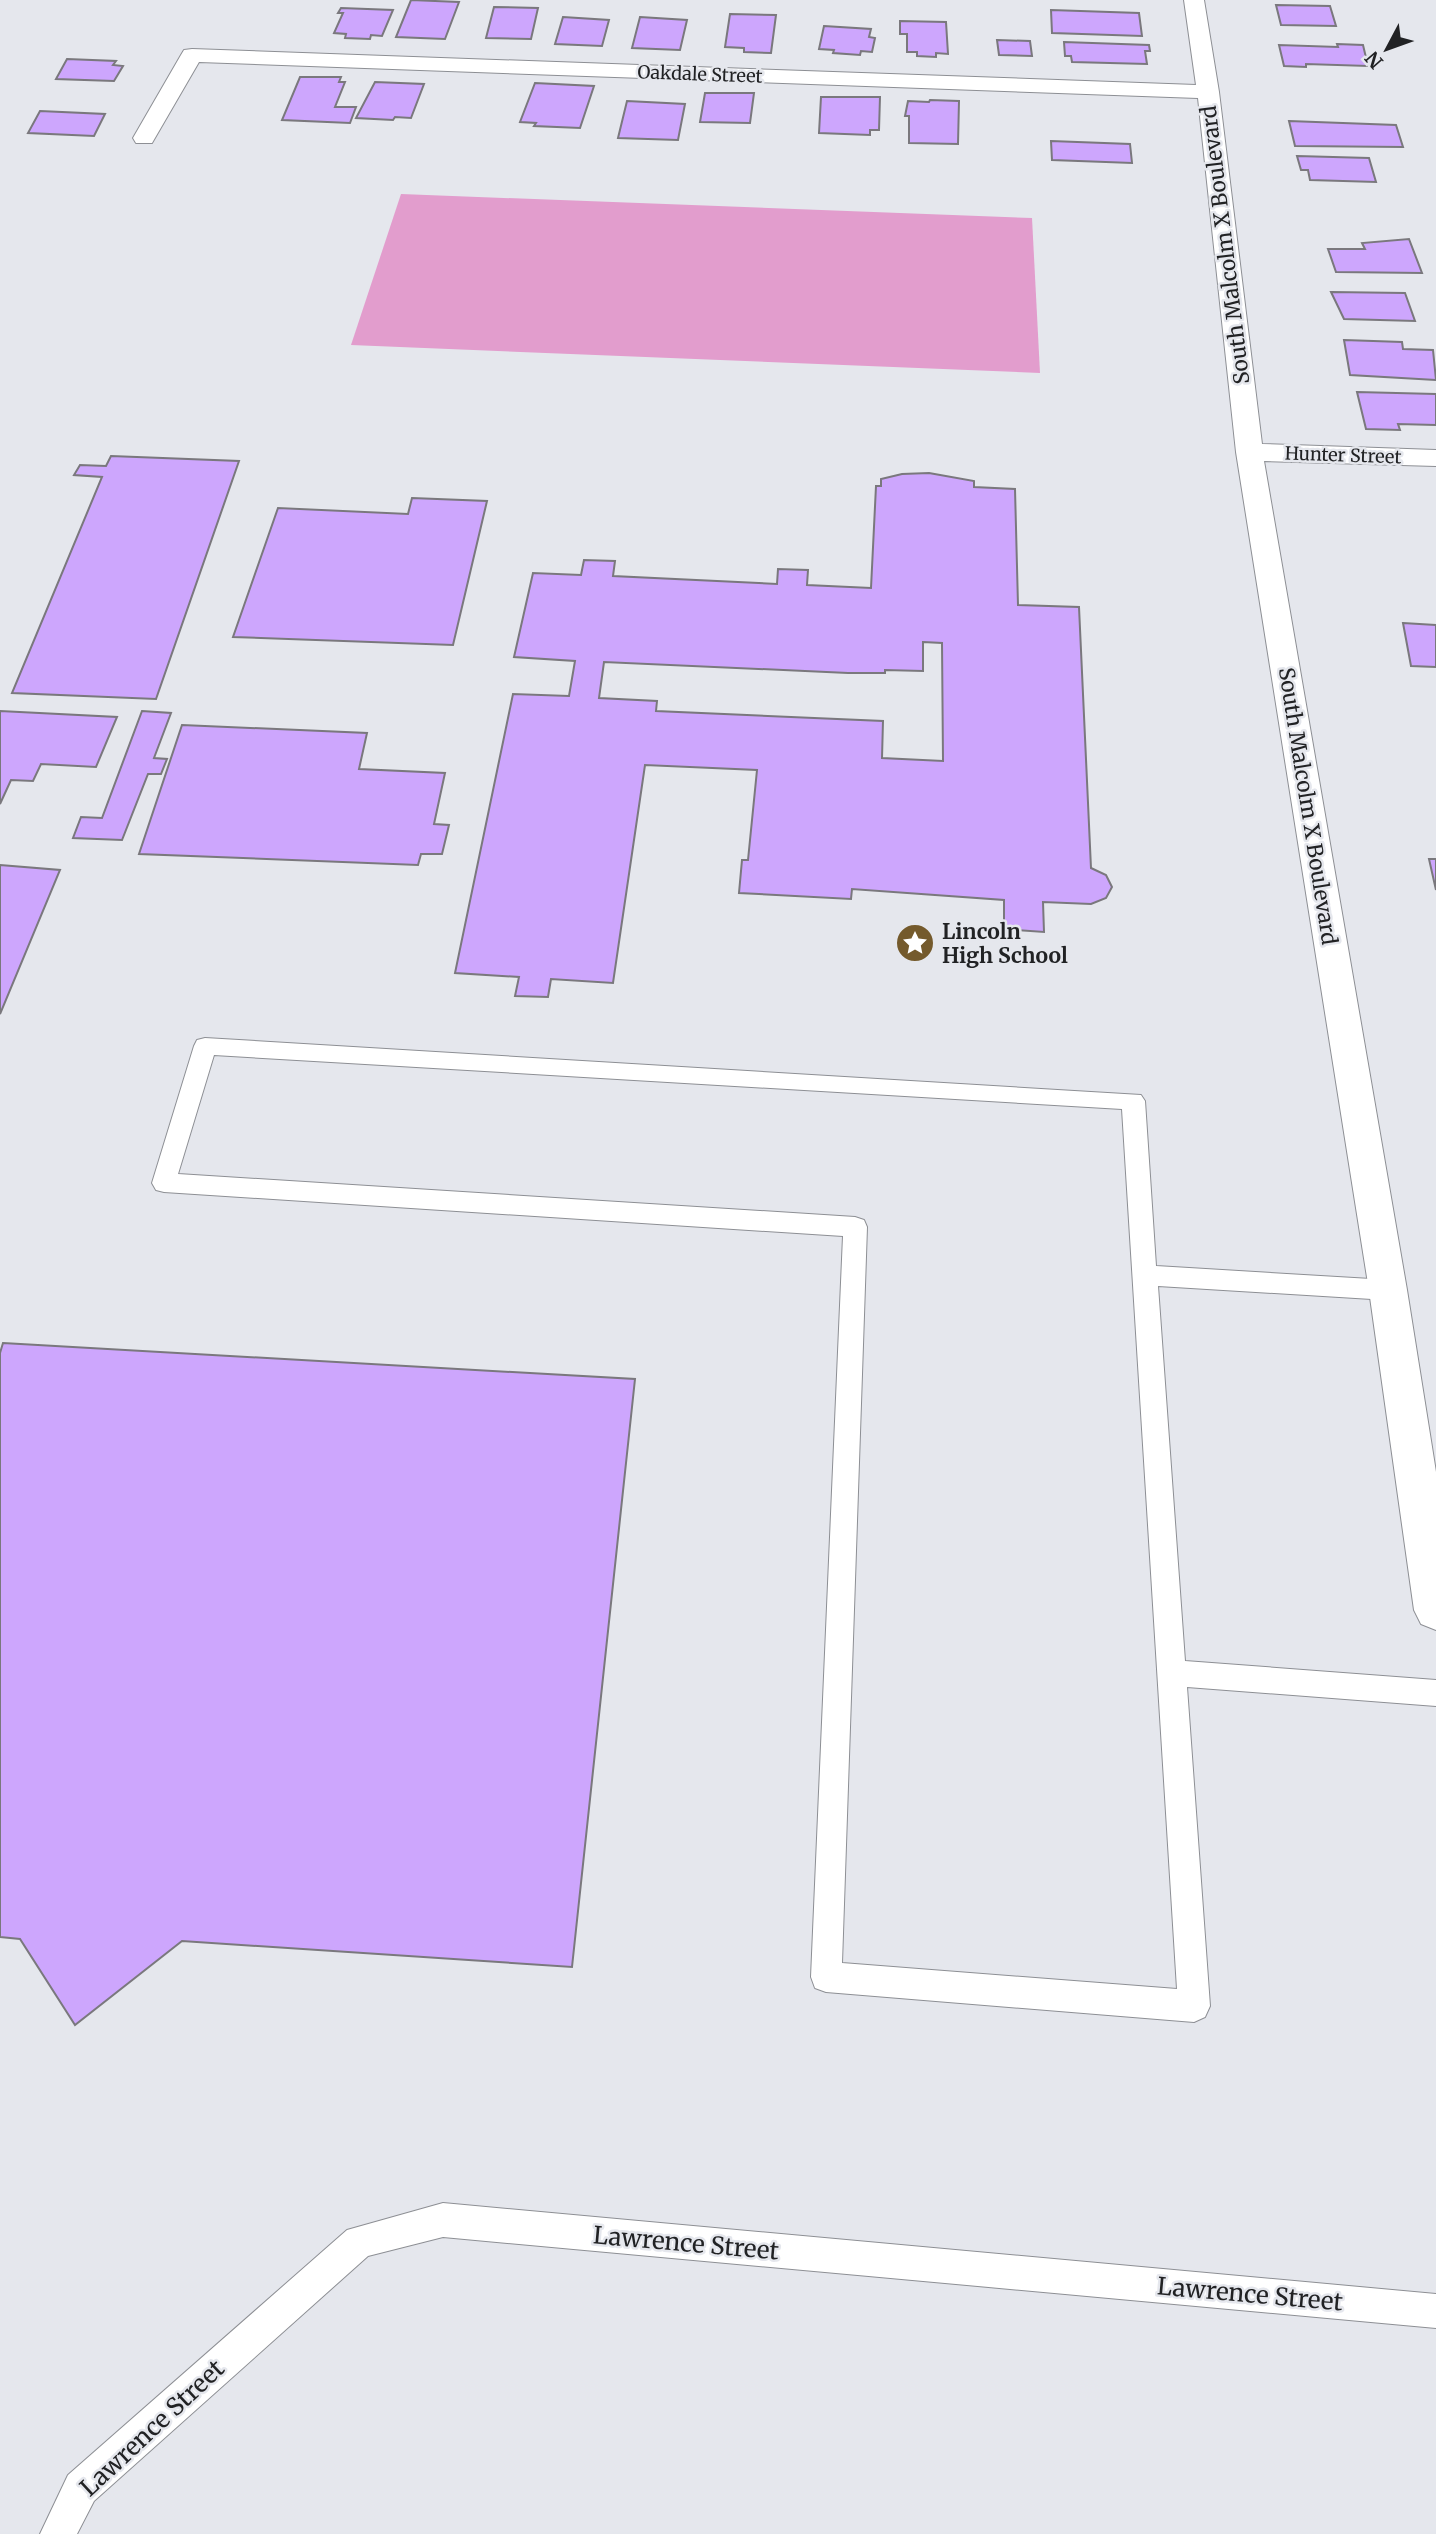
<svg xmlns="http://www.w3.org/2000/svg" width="1436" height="2534" font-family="Merriweather,serif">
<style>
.green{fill:#e29dcd}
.building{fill:#cda6fd;stroke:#7a787d;stroke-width:2;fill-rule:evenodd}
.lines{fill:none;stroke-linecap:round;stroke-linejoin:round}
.service-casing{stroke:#8d8f94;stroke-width:2}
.minor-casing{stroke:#8d8f94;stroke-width:2}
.service{fill:#fff;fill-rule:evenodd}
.minor{fill:#fff;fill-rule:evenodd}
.labels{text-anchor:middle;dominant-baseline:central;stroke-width:5;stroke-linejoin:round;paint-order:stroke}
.far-street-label{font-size:18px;fill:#212224;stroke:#e5e7ed}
.street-label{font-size:21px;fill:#212224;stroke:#e5e7ed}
.poi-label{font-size:21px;font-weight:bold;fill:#212224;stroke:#e5e7ed;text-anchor:start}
.near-street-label{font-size:24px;fill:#212224;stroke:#e5e7ed}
</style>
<rect width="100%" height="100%" fill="#e5e7ed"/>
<!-- green -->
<polygon class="green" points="401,194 1032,218 1040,373 351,345"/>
<!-- building -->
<g class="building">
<polygon points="411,0 459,2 445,39 396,37"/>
<polygon points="1276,5 1330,6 1336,26 1281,25"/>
<polygon points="494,7 538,8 531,39 486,38"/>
<polygon points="341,8 393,10 382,36 371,35 370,39 345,38 346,34 334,33 343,13 338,13"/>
<polygon points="1051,10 1139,13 1142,36 1052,33"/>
<polygon points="730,14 776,15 771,53 744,52 744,48 725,47"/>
<polygon points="563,17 609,20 602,46 555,44"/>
<polygon points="640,17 687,20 680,50 632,48"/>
<polygon points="900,21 946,22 948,54 936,53 936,57 917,56 917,52 907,52 907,34 900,34"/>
<polygon points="824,26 871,29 869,37 875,38 872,52 861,51 860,55 833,53 834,50 819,49"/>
<polygon points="997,40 1030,41 1032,56 999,55"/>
<polygon points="1064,42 1149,45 1150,51 1145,51 1147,64 1072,62 1071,56 1065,56"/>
<polygon points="1337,44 1363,45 1368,66 1306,64 1306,67 1284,66 1279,45 1338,47"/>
<polygon points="67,59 116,61 113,65 123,66 114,81 56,79"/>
<polygon points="300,77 341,77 339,82 345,82 335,107 356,107 350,123 282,120"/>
<polygon points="375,82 424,84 411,118 395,117 393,120 356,118"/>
<polygon points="535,83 594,86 580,128 534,126 536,123 520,122"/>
<polygon points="705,93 754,93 750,123 700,122"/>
<polygon points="821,97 880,97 879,130 870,130 870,135 819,133"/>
<polygon points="930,100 959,101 958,144 909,143 909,116 905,116 908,101 929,102"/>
<polygon points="627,101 685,104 678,140 618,138"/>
<polygon points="40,111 105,114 94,136 28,133"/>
<polygon points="1289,121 1396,125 1403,147 1295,146"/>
<polygon points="1051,141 1130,144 1132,163 1052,160"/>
<polygon points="1297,156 1369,158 1376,182 1310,180 1308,170 1301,170"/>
<polygon points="1409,239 1422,273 1336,272 1328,249 1365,249 1362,243"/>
<polygon points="1331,292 1405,293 1415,321 1344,319"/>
<polygon points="1344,340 1402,342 1403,349 1433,350 1436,380 1350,375"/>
<polygon points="1357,392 1436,394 1436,425 1398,424 1400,430 1366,429"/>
<polygon points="111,456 239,461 156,699 12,693 102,477 74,475 80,465 106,466"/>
<path d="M929,473L974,481V487L1015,489L1018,605L1079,607L1091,868L1106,875L1112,887L1106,898L1091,904L1043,902L1044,932L1004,929V900L852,889L851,899L739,893L742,860H748L757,770L645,765L613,983L551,979L548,997L515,996L519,977L455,973L513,694L569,696L575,661L514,657L533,573L581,575L584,560L615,561L613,576L777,584L778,569L808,570L807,585L871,588L876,486H881V479L902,474ZM923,642L942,643L943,761L882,758L883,721L656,711L657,701L599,698L604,662L848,673H885V670L923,671Z"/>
<polygon points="412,498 487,501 453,645 233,637 278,508 408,514"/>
<polygon points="1403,623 1436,625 1436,667 1411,666"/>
<polygon points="0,711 117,717 96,767 41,764 33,781 11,780 0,804"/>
<polygon points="142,711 171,713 154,758 167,759 161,774 148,774 122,840 73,838 81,817 102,818"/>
<polygon points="182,725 367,733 359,769 445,773 434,824 449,825 442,854 421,854 418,865 139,854"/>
<polygon points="1429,859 1436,859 1436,890"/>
<polygon points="0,865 60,870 0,1014"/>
<polygon points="3,1343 635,1379 572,1967 182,1941 75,2025 20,1939 0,1937 0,1353"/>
</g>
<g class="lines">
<defs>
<g id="service">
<path d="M205,1038L1141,1095L1145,1101L1156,1266L1388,1280L1397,1283L1400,1290L1397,1297L1388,1300L1158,1286L1185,1661L1436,1680V1706L1187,1687L1210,2006L1205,2017L1194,2022L826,1992L815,1988L811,1977L843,1236L164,1192L156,1190L152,1183L194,1046L197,1040ZM214,1055L1122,1109L1177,1989L842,1963L867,1227L864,1220L855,1217L178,1174Z"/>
<polygon points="443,2203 1436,2294 1436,2328 443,2237 368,2256 94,2501 77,2534 40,2534 68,2475 347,2230"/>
</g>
<polygon id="minor" points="1184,0 1204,0 1219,92 1262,444 1436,450 1436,466 1264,461 1407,1290 1436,1472 1436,1630 1421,1624 1414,1610 1369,1290 1236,452 1198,98 199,62 152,143 136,143 133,138 181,55 184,50 192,49 1196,85"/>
</defs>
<!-- service casing -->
<use href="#service" class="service-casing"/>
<!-- minor casing -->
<use href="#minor" class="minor-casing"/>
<!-- service -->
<use href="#service" class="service"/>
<!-- minor -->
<use href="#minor" class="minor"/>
</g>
<!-- icons -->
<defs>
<symbol id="sight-disc" viewBox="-11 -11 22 22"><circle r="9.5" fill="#745a2c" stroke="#e5e7ed"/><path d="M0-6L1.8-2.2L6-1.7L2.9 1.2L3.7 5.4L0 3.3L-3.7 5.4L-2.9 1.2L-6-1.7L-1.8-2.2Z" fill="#fff"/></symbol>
</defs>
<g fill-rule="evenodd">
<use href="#sight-disc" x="893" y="921" width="44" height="44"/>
</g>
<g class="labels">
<!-- far-street labels -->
<g class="far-street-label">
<text transform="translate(700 74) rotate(2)">Oakdale Street</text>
<text transform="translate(1343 455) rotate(2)">Hunter Street</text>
</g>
<!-- street labels -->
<g class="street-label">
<text transform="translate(1225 245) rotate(-97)">South Malcolm X Boulevard</text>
<text transform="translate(1308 806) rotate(81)">South Malcolm X Boulevard</text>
</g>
<!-- poi labels -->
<g class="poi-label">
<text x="942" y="931">Lincoln<tspan x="942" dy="24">High School</tspan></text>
</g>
<!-- near-street labels -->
<g class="near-street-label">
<text transform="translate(686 2243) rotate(5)">Lawrence Street</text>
<text transform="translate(1250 2294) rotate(5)">Lawrence Street</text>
<text transform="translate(152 2428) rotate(-43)">Lawrence Street</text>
</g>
</g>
<!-- north arrow -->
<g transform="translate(1387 49) rotate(229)" stroke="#e5e7ed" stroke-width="5" paint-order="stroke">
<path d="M0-5L12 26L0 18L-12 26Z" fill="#212224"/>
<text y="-10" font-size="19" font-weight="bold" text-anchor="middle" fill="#212224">N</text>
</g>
</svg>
